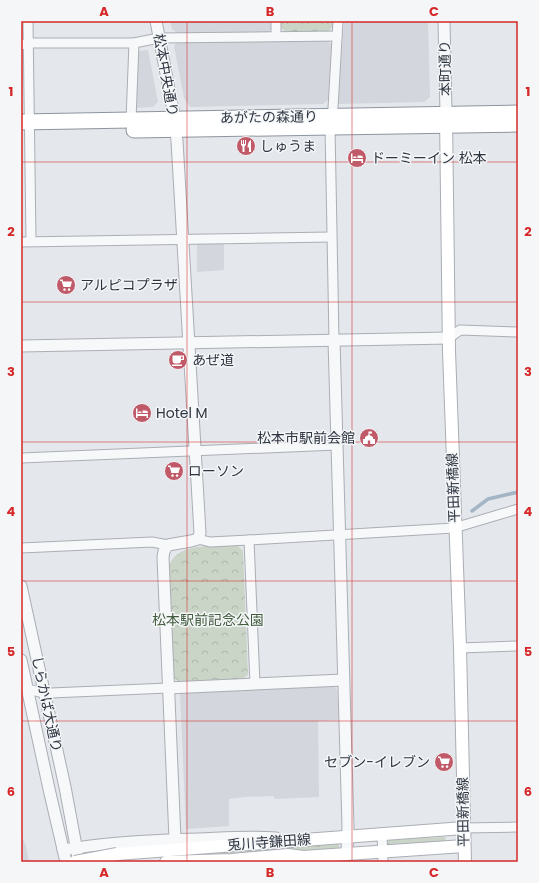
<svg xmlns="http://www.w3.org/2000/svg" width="539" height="883" font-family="Poppins,'Noto Sans JP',sans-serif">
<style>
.built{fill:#d3d6dc}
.grass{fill:url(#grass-tufts)}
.park{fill:url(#park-crowns)}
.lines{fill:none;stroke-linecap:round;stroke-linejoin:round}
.stream{stroke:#a4b5c6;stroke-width:3.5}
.minor-casing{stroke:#aaaeb5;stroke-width:11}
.tertiary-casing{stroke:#aaaeb5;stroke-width:13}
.secondary-casing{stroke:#aaaeb5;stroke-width:14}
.trunk-casing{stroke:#8d95a0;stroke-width:17}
.minor{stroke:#f7f8f9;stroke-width:9}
.tertiary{stroke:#f7f8f9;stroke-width:11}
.secondary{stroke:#fff;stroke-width:12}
.trunk{stroke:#fff;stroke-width:15}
.secondary-bridge-casing{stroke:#aaaeb5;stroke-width:14;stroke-linecap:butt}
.secondary-bridge{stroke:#fff;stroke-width:12}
.grid{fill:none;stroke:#d62828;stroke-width:1;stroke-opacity:0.55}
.labels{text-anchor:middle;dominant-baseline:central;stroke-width:3;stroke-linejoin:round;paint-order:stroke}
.street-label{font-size:14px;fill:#2e3541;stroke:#f4f6f8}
.poi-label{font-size:14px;fill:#2e3541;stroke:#f4f6f8;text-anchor:start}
.park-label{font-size:14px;fill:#425b3d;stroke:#f4f6f8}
.neatline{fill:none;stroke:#d62828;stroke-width:1.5}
.grid-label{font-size:13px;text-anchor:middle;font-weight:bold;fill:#d62828}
</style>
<defs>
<pattern id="grass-tufts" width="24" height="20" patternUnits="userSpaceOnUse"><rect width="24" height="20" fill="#cad4c7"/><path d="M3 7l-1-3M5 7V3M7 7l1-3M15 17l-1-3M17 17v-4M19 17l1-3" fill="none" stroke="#aeb7ac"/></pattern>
<pattern id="park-crowns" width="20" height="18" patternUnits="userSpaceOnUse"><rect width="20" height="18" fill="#cad4c7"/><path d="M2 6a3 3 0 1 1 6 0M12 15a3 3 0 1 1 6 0" fill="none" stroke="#aeb7ac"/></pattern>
</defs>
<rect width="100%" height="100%" fill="#e4e7eb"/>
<!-- built -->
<g class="built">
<polygon points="170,21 272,21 272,27 269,32 177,33 172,29"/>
<polygon points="344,21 428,21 430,97 424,102 338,104"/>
<polygon points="178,41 328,41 332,45 328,100 323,104 190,107 184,98 174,46"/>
<polygon points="148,50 158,102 153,107 134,108 137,51"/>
<polygon points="197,243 224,243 224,270 197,272"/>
<polygon points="334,685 337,691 339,720 318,721 319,797 275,799 273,796 245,797 229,799 229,826 186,829 180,692"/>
<polygon points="21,835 26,846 29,862 21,862"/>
</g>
<!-- grass -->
<g class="grass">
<polygon points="444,837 446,838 445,841 388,844 387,843 389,840"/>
<polygon points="338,844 339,847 337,848 251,854 235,853 194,855 194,853"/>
</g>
<!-- park -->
<g class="park">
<polygon points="281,21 334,21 333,26 329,31 285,31 281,28"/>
<path d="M238,546L243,551L248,675L242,679L179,682L173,677L169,566C178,541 215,547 238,546Z"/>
</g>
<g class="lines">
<!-- stream -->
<polyline class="stream" points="472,511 488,499 518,492"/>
<defs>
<g id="minor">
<polyline points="28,21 31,241"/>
<polyline points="276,21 276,36"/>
<polyline points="21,45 28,43 134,43 159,38 337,36"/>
<polyline points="131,120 134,43"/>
<polyline points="21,242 331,237"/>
<polyline points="449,338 460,330 518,332"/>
<polyline points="334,340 330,127 333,108 338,21"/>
<polyline points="21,458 337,445"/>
<polyline points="198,539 210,542 249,540 454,528 518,509"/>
<polyline points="249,540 255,684"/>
<polyline points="21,548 152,542 168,545"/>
<polyline points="460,648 518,646"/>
<polyline points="27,689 44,693 51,693 168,688"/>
<polyline points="464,828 518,827"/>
<polyline points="382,834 383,862"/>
</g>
<g id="tertiary">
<polyline points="156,21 173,110 177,141 200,533 198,539 191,541 168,545 164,551 163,557 175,839"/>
<polyline points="444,21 446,114"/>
<polyline points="334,340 348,827 347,853"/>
<polyline points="21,346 449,338"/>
<polyline points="21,586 65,787 79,862"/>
<polyline points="21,660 49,789 66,862"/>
<polyline points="168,688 343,680"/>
<path d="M63,850C108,842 154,840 199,839C225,838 250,836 276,838"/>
<polyline points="284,862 302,857"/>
</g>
<g id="secondary">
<polyline points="446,117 449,351 460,648 465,862"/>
<polyline points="117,854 464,828"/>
<polyline points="166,862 232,860 288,855 303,857 464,846"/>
</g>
<g id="trunk">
<polyline points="21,122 518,113"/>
<polyline points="134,130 518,124"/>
</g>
</defs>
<!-- minor casing -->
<use href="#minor" class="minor-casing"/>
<!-- tertiary casing -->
<use href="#tertiary" class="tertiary-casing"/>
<!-- secondary casing -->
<use href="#secondary" class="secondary-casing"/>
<!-- trunk casing -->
<use href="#trunk" class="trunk-casing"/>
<!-- minor -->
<use href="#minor" class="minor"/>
<!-- tertiary -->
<use href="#tertiary" class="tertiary"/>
<!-- secondary -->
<use href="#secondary" class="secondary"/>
<!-- trunk -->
<use href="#trunk" class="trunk"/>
<defs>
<polyline id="secondary-bridge" points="75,862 117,854"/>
</defs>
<!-- secondary-bridge casing -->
<use href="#secondary-bridge" class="secondary-bridge-casing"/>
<!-- secondary-bridge -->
<use href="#secondary-bridge" class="secondary-bridge"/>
</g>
<!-- grid -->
<path class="grid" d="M187,21V862M352,21V862M21,162H518M21,302H518M21,442H518M21,581H518M21,721H518"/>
<!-- icons -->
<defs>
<symbol id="restaurant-disc" viewBox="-11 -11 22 22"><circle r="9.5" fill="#c05968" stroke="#f4f6f8"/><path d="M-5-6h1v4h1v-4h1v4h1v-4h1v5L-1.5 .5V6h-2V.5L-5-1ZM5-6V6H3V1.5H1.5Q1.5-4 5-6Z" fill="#fff"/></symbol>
<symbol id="hotel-disc" viewBox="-11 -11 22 22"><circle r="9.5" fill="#c05968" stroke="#f4f6f8"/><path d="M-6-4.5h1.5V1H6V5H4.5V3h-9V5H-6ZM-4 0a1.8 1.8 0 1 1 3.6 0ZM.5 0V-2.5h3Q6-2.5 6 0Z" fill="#fff"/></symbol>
<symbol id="supermarket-disc" viewBox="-11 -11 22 22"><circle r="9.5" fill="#c05968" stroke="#f4f6f8"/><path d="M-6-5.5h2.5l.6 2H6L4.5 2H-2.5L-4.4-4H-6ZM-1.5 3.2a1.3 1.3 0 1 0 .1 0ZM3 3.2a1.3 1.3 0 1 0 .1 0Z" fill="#fff"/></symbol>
<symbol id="cafe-disc" viewBox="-11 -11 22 22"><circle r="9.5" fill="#c05968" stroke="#f4f6f8"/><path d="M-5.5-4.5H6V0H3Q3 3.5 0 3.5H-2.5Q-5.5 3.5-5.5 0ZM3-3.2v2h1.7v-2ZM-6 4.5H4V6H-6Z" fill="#fff"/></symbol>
<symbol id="civic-disc" viewBox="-11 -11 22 22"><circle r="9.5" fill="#c05968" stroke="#f4f6f8"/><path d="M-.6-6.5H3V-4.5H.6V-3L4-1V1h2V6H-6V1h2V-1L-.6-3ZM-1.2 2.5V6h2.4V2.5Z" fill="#fff"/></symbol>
</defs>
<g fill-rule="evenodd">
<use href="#restaurant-disc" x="235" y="135" width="22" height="22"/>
<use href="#hotel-disc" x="346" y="147" width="22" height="22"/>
<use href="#supermarket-disc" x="55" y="274" width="22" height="22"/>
<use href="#cafe-disc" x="167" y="349" width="22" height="22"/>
<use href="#hotel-disc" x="131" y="402" width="22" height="22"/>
<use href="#civic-disc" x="358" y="427" width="22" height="22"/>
<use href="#supermarket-disc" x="163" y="460" width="22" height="22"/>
<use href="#supermarket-disc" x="433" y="751" width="22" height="22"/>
</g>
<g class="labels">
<!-- street labels -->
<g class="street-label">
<text transform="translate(445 68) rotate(-91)">本町通り</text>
<text transform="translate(166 75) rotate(80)">松本中央通り</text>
<text transform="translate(269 117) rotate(-1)">あがたの森通り</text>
<text transform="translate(453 488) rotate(-92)">平田新橋線</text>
<text transform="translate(47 704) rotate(78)">しらかば大通り</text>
<text transform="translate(463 812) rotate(-91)">平田新橋線</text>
<text transform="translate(269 842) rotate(-4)">兎川寺鎌田線</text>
</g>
<!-- poi labels -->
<g class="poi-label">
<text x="260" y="146">しゅうま</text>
<text x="371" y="158">ドーミーイン 松本</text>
<text x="80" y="285">アルピコプラザ</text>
<text x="192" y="360">あぜ道</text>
<text x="156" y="413">Hotel M</text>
<text x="355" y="438" text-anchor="end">松本市駅前会館</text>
<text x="188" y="471">ローソン</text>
<text x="430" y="762" text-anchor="end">セブン-イレブン</text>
</g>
<!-- park labels -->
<g class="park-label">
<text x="208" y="620">松本駅前記念公園</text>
</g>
</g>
<!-- border -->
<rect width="539" height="883" fill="none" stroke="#f4f6f8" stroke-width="44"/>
<rect x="22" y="22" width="495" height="839" class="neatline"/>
<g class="grid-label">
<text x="104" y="16">A</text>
<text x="270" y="16">B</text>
<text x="434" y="16">C</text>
<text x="11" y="96">1</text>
<text x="528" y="96">1</text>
<text x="11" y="236">2</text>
<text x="528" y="236">2</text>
<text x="11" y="376">3</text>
<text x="528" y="376">3</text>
<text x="11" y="516">4</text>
<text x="528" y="516">4</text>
<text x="11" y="656">5</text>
<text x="528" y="656">5</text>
<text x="11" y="796">6</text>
<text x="528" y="796">6</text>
<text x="104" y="877">A</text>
<text x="270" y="877">B</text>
<text x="434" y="877">C</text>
</g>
</svg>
